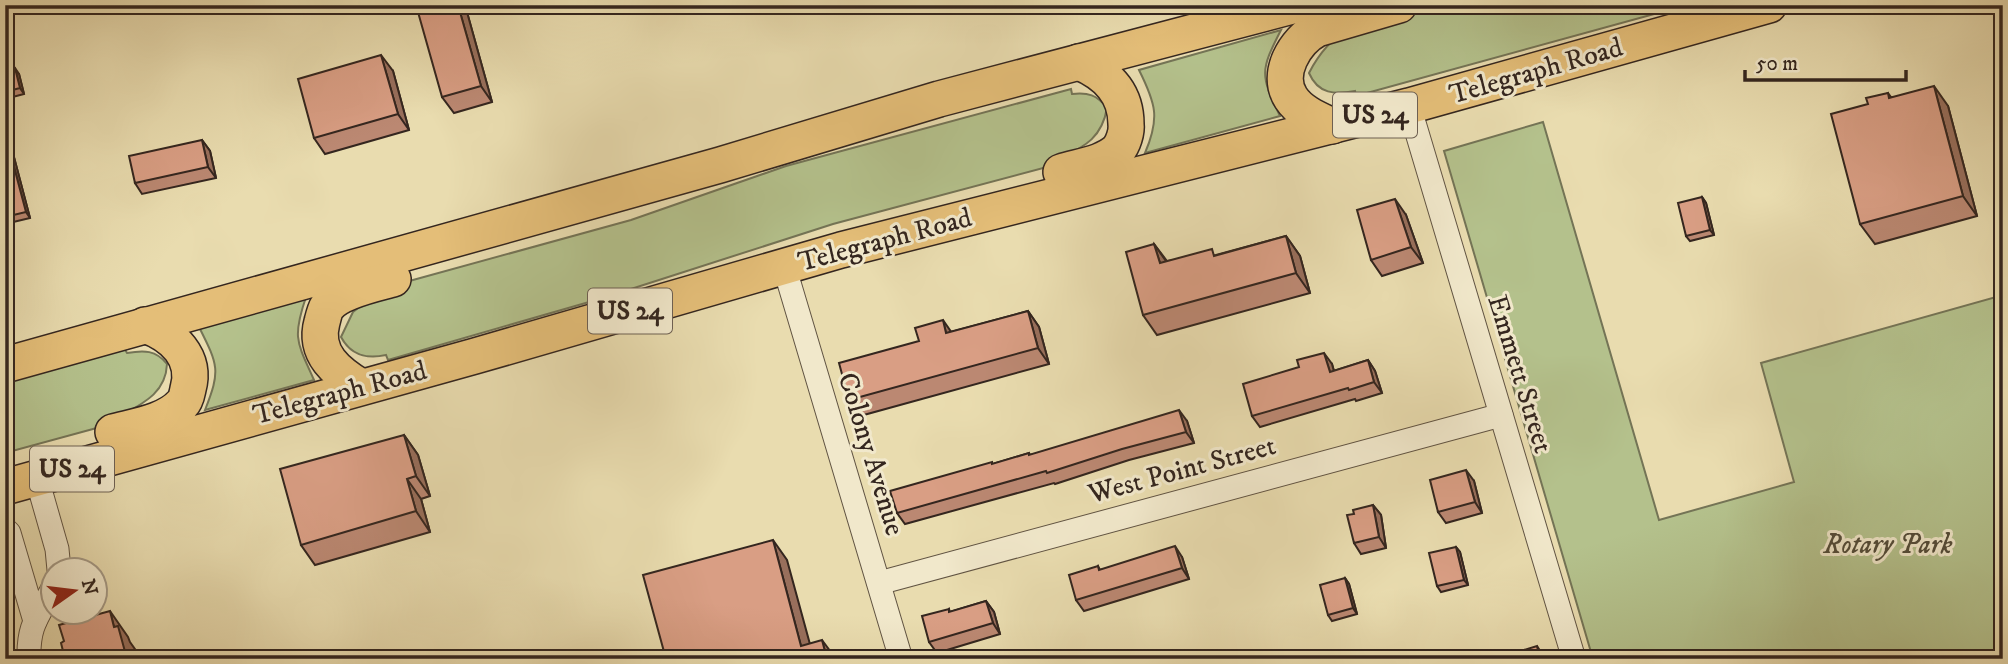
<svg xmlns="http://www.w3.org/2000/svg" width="2008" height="664" font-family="'IM FELL DW Pica',serif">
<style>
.green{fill:#b4c18c;stroke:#747456;stroke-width:2}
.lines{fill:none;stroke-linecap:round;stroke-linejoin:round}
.street-casing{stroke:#615443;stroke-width:25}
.primary-casing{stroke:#34261f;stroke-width:38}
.street{stroke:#f1e8cb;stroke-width:23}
.primary{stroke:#e4be78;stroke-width:35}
.wall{fill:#bb8872;stroke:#34261f;stroke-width:2}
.shaded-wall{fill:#986f5c;stroke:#34261f;stroke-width:2}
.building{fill:#d99e84;stroke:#34261f;stroke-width:2}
.labels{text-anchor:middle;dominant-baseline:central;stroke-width:6;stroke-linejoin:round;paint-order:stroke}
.shield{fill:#f1e8cb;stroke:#6d6053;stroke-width:2}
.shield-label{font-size:26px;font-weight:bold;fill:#34261f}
.street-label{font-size:28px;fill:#34261f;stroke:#f1e8cb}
.park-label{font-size:28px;font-style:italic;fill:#544d3a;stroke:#f1e8cb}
</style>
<rect width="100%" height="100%" fill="#e9dcaf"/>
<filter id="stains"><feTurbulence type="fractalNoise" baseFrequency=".00286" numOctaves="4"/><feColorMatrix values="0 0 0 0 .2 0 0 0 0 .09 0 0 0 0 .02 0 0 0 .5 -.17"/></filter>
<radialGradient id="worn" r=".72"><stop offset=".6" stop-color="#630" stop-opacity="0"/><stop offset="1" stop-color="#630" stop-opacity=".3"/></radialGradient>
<!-- green -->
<g class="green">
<path d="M1427,5H1687L1356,96L1355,91C1335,95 1318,94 1309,73C1337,19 1372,20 1427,5Z"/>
<path d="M1281,30C1260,71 1260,75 1280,116L1145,153C1160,118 1156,104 1139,70Z"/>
<path d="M1071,89L1072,94C1088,92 1097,95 1107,108C1102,137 1086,146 1061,158L1062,163L833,224L603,298L388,360L386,355C367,359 351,356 341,337L353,312L384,288L631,220L786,166Z"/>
<polygon points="1543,122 1659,520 1794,482 1761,363 2003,295 2003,659 1593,659 1444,151"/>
<path d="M306,297C292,338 297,342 314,380L205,410C221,370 218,365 199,327Z"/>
<path d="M124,348L127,353C144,350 156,350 167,364C166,391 146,402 124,414L126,420L5,453V382Z"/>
</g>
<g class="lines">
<defs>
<g id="street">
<polyline points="1409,106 1574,659"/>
<polyline points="784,266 901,659"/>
<polyline points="37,479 57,549 59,570"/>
<polyline points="5,529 9,533 35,621"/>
<polyline points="879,583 1501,415"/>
<path d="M29,659C28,626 37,618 52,590"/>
</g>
<g id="primary">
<path d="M1332,126C1317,119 1300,112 1291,98C1275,74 1295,41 1317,29L1399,5"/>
<path d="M1061,172C1080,166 1103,164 1118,150C1123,144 1127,132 1126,124C1126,93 1107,74 1079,62"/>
<polyline points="5,365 720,165 939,99 1296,5"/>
<path d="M361,387C338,373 313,354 322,322C323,318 325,310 327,307C339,291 375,284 393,279"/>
<path d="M113,432C135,426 166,422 182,404C186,400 187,394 188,389C197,357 173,335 145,325"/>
<polyline points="5,487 475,356 841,250 1409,106 1769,5"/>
</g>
</defs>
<!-- street casing -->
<use href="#street" class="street-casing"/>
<!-- primary casing -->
<use href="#primary" class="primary-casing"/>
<!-- street -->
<use href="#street" class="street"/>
<!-- primary -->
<use href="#primary" class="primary"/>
</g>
<!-- wall -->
<g class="wall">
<polygon points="465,5 492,102 454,113 442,97"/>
<polygon points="810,5 831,5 813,10"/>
<polygon points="5,70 19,74 24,94 5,99"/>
<polygon points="393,71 409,130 325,154 314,138"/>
<polygon points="1888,93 1891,97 1948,106 1977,216 1875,244 1860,224 1868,104"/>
<polygon points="5,123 30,218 5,224"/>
<polygon points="202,140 210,151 216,178 142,194 135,183"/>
<polygon points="1702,197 1706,203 1714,235 1690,241 1686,236"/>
<polygon points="1406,215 1423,263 1382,276 1371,260"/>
<polygon points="1286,236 1300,256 1310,293 1157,335 1143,315 1154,244 1167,261 1216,255"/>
<polygon points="1028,311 1039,327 1049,364 860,416 849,400 951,332"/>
<polygon points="1368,360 1375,371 1382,393 1356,401 1355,399 1260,427 1252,416 1332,364 1334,371"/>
<polygon points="1187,421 1194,443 1129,460 1055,484 1054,483 905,524 897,513 993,464 1029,453 1030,455"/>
<polygon points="404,435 418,455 430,496 421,499 430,532 315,565 301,545"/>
<polygon points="1474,481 1482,513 1446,523 1438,512"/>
<polygon points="1373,505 1381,515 1386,548 1361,554 1354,543 1354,514"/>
<polygon points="1456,547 1460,552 1468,585 1441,592 1437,586"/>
<polygon points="1182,557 1189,579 1084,611 1076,600 1098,566 1100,570"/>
<polygon points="1345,578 1349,584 1357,614 1332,621 1328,615"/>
<polygon points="986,601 994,612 1000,634 937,653 929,642 949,609 950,612"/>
</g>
<!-- shaded-wall -->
<g class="shaded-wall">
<polygon points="458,5 465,5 492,102 481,86"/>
<polygon points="381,55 393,71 409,130 398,114"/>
<polygon points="15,68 19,74 24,94 20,88"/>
<polygon points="1934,86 1948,106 1977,216 1963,196"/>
<polygon points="5,123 30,218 26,212 5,133"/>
<polygon points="202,140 210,151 216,178 208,167"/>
<polygon points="1702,197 1706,203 1714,235 1710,230"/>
<polygon points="1395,199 1406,215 1423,263 1411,247"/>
<polygon points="1286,236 1300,256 1310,293 1296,273"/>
<polygon points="1154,244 1168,264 1160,263"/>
<polygon points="1028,311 1039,327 1049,364 1038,348"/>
<polygon points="943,320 954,336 946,333"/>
<polygon points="1324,353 1332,364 1337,383 1330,372"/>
<polygon points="1368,360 1375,371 1382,393 1374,382"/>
<polygon points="1179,410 1187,421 1194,443 1186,432"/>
<polygon points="404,435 418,455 430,496 416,476"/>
<polygon points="1466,470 1474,481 1482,513 1475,502"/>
<polygon points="407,479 421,499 430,532 416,511"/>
<polygon points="1373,505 1381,515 1386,548 1379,537"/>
<polygon points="773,540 787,560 814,659 801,646"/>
<polygon points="1175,546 1182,557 1189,579 1182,568"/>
<polygon points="1456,547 1460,552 1468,585 1464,580"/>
<polygon points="1345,578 1349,584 1357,614 1353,608"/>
<polygon points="986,601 994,612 1000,634 993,623"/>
<polygon points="110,611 128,637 130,642 137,652 139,659 127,659 114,627"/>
<polygon points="822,640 836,659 827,659"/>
<polygon points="1537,646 1544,657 1545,659 1540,659"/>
</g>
<!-- building -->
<g class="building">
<polygon points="416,5 458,5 481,86 442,97"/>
<polygon points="381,55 398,114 314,138 298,79"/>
<polygon points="15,68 20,88 5,92 5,70"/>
<polygon points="1934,86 1963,196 1860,224 1831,114 1868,104 1866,98 1888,93 1889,98"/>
<polygon points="5,133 26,212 5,217"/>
<polygon points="202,140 208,167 135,183 129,156"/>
<polygon points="1702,197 1710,230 1686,236 1678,203"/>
<polygon points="1395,199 1411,247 1371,260 1357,210"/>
<polygon points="1286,236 1296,273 1143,315 1126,252 1154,244 1160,263 1212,249 1214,256"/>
<polygon points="1028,311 1038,348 849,400 839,363 919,341 915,328 943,320 946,333"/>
<polygon points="1324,353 1330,372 1368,360 1374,382 1349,390 1348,388 1252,416 1243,384 1299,367 1297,360"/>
<polygon points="1179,410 1186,432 1122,449 1047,473 1046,471 897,513 890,491 992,462 992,464 1029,453 1029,455"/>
<polygon points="404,435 416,476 407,479 416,511 301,545 280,469"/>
<polygon points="1466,470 1475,502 1438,512 1430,480"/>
<polygon points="1373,505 1379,537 1354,543 1347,515 1354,514 1353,510"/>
<polygon points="773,540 801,646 822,640 827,659 666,659 643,575"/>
<polygon points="1175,546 1182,568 1076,600 1069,575 1098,566 1099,570"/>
<polygon points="1456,547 1464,580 1437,586 1429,553"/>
<polygon points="1345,578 1353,608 1328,615 1320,585"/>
<polygon points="986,601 993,623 929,642 922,616 949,609 949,612"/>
<polygon points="110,611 114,627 118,626 127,659 65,659 61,643 64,641 59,625"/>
<polygon points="1537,646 1540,659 1512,659 1511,654"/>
<polygon points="369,655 370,659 353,659"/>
</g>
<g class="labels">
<!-- shield labels -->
<g class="shield">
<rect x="1333" y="92.5" width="84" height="45" rx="5"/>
<rect x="588" y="288.5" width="84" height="45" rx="5"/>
<rect x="30" y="446.5" width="84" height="45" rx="5"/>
</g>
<g class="shield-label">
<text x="1375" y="115">US 24</text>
<text x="630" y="311">US 24</text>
<text x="72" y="469">US 24</text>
</g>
<!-- street labels -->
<g class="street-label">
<text transform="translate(1536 71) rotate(-16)">Telegraph Road</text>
<text transform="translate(885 240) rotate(-15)">Telegraph Road</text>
<text transform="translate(1520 374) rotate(73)">Emmett Street</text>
<text transform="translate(340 393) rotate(-15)">Telegraph Road</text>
<text transform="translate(871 454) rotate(73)">Colony Avenue</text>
<text transform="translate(1182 470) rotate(-15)">West Point Street</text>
</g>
<!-- park labels -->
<g class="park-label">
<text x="1888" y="544">Rotary Park</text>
</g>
</g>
<!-- margin -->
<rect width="2008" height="664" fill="none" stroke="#e9dcaf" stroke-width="28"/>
<rect x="7" y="7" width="1994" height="650" fill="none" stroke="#34261f" stroke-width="3.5"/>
<rect x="14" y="14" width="1980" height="636" fill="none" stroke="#34261f" stroke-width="2"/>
<!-- north arrow -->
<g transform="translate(74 591) rotate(76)"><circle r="33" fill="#f1e8cb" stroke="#a59a86" stroke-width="2"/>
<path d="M0-5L12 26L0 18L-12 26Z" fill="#8f2418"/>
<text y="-10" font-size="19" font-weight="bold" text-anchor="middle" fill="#34261f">N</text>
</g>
<!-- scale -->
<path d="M1745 70v10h161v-10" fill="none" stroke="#34261f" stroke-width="3.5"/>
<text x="1756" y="70" font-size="21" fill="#34261f" stroke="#f1e8cb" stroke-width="5" paint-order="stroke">50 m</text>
<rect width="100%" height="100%" filter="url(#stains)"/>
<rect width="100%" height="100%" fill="url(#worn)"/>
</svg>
